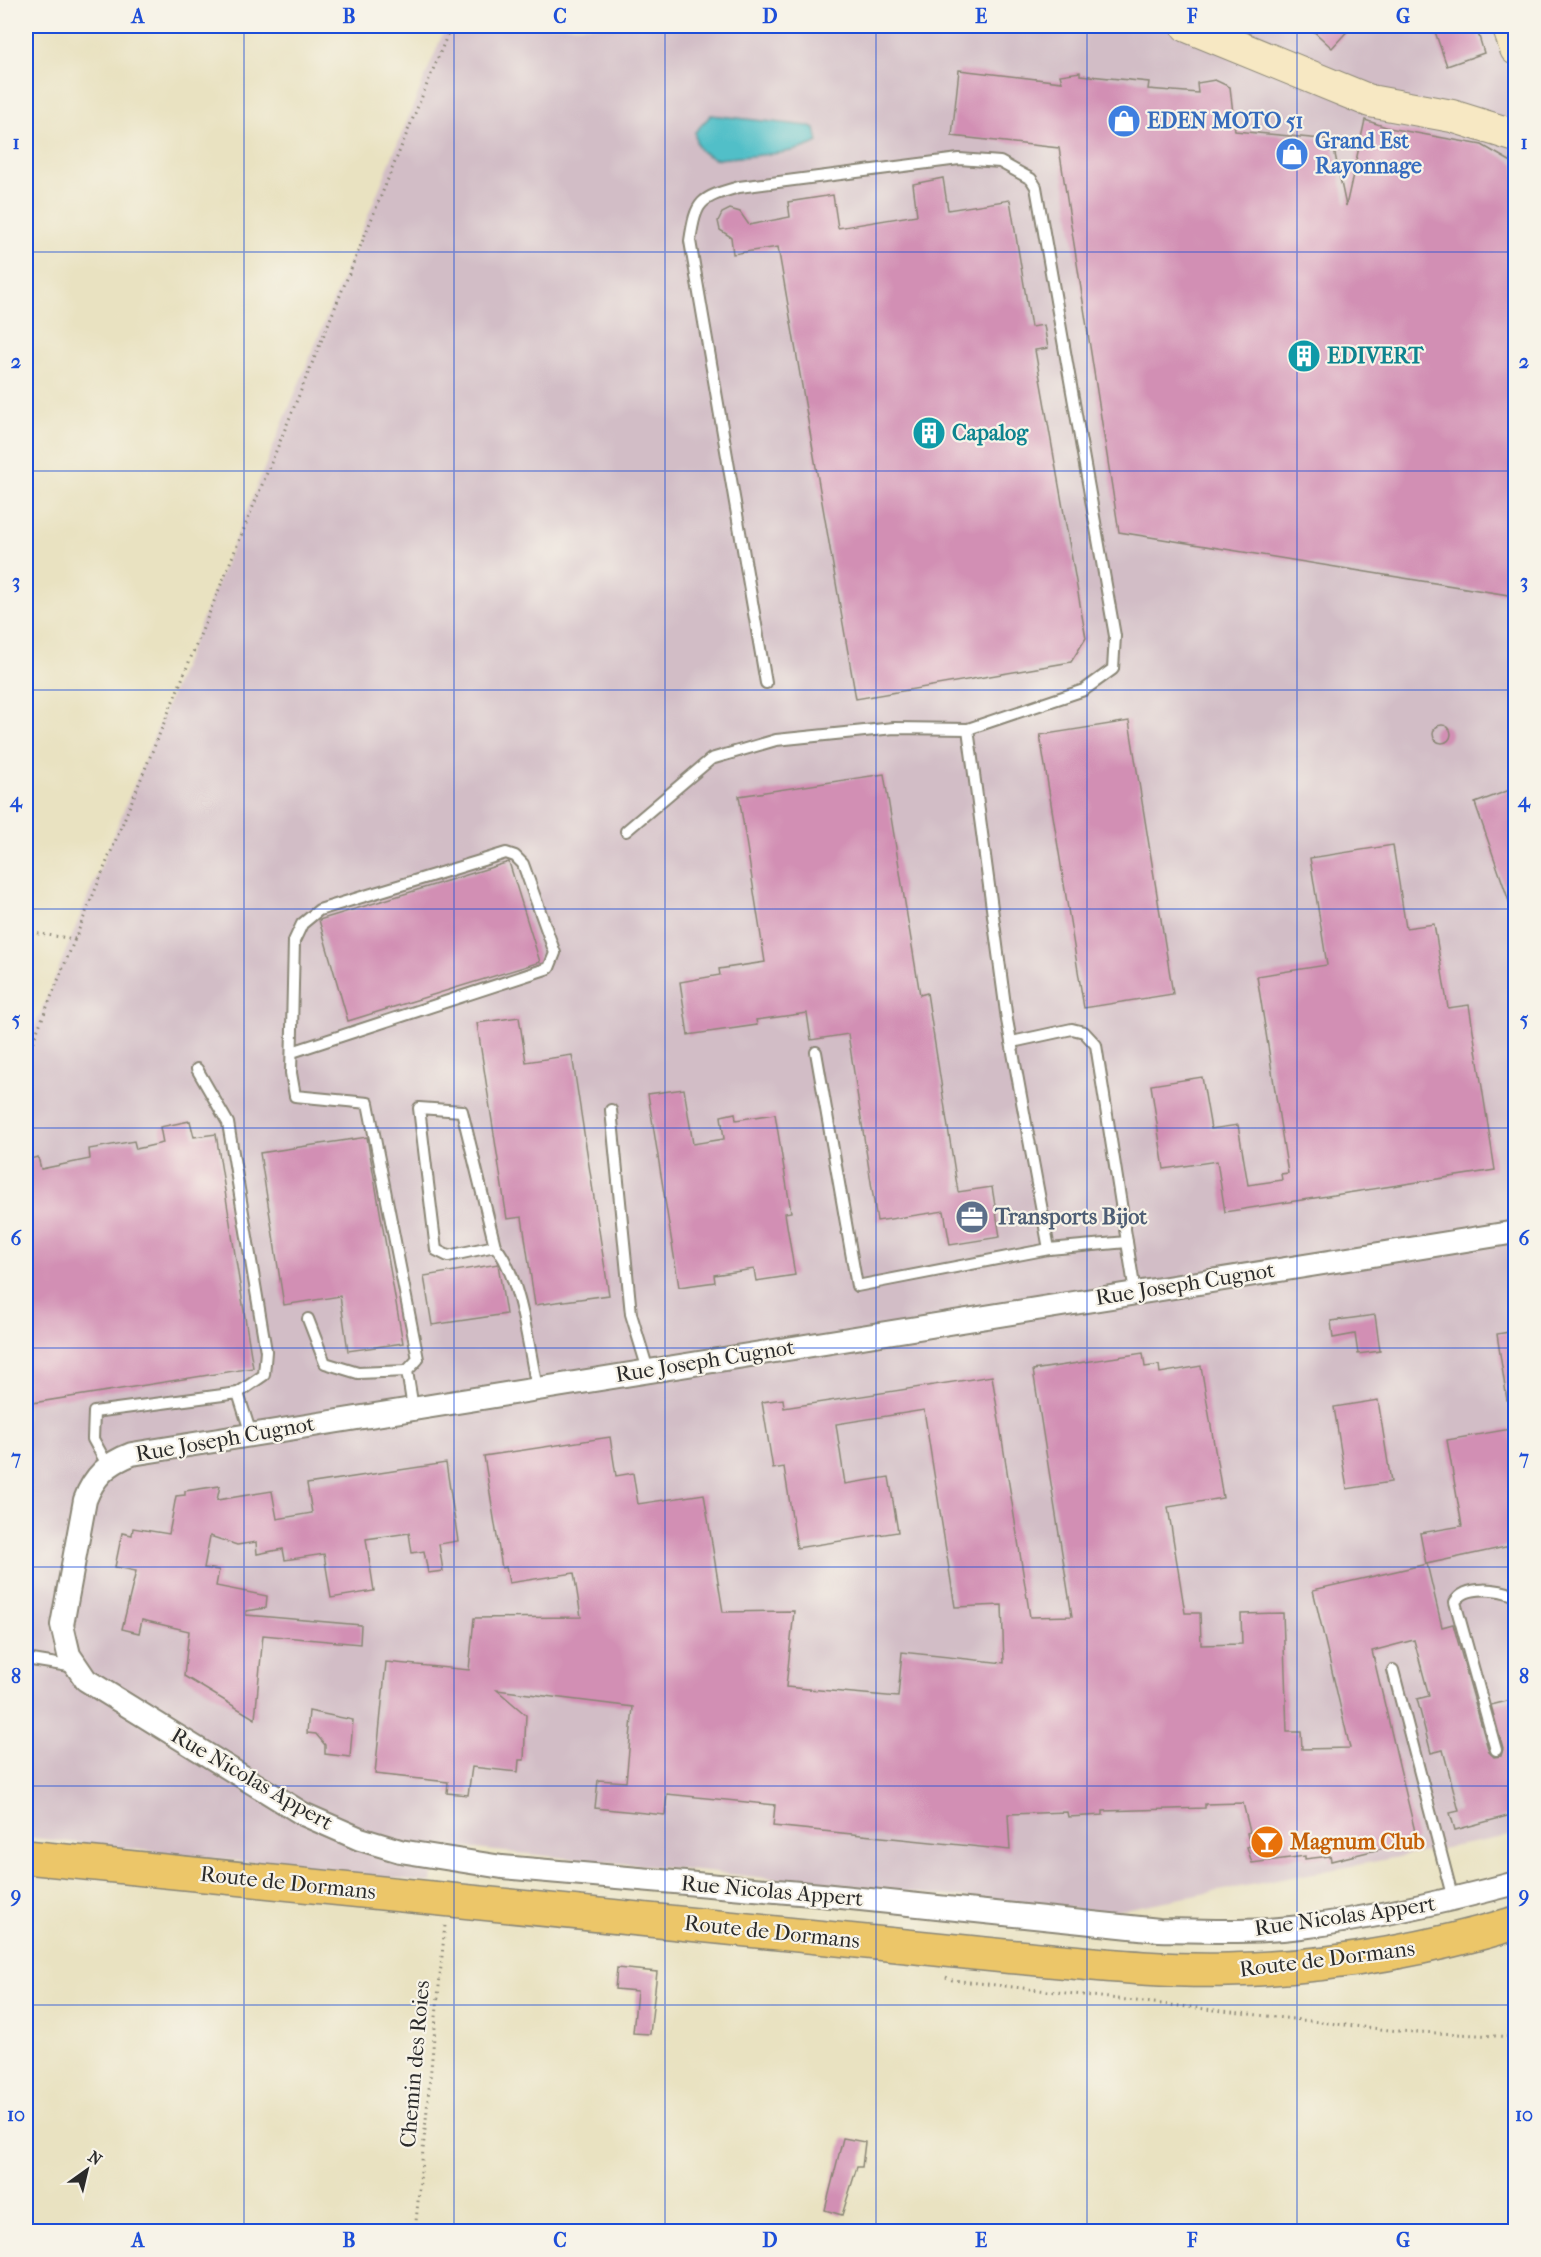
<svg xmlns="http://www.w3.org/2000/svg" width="1541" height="2257" font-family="'IM FELL French Canon',serif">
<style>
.industrial{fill:#d2bdc6}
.water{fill:#51bfc8;stroke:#3e757a;stroke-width:1.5}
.building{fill:#d28fb4}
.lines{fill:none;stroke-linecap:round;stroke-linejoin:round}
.lane-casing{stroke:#8a8676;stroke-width:14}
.street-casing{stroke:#8a8676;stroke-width:26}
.secondary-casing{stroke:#8a8676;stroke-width:34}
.primary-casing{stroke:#8a8676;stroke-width:36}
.path{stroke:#8a8676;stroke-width:3;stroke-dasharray:1.5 4.5;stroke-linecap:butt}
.lane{stroke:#fff;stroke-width:10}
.street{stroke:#fff;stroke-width:22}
.secondary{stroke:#f7e8c3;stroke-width:32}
.primary{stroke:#ecc669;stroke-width:33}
.grid{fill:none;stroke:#1d4ed8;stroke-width:1.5;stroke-opacity:0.55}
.labels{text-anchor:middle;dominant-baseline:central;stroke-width:4.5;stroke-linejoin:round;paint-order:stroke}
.shop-label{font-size:22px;font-weight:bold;fill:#366cbe;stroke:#f7f3e8;text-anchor:start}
.culture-label{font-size:22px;font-weight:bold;fill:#0d838f;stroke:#f7f3e8;text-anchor:start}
.service-label{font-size:22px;font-weight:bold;fill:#4e5e75;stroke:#f7f3e8;text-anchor:start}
.street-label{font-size:22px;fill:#2b2b2b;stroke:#f7f3e8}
.food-label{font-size:22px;font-weight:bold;fill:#c56008;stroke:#f7f3e8;text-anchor:start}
.neatline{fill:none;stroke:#1d4ed8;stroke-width:2}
.grid-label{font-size:20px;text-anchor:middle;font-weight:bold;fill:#1d4ed8}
</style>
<rect width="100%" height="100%" fill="#f7f3e8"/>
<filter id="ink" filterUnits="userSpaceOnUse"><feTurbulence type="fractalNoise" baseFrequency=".0167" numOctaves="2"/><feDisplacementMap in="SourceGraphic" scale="12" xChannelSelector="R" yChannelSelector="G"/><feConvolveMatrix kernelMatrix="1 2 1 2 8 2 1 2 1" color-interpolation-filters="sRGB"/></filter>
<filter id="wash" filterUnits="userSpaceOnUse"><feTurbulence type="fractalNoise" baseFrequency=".008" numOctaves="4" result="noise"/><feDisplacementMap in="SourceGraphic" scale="24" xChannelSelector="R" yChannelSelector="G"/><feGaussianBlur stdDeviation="1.35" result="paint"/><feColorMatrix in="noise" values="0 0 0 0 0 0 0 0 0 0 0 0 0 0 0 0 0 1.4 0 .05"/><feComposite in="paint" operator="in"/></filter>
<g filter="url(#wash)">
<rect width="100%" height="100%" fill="#e9e2c1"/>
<!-- industrial -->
<polygon class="industrial" points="446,26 1493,26 1503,58 1516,80 1515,1835 1108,1912 435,1845 431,1883 26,1837 26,1048"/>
<!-- water -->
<path class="water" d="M711,115L808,126L815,129L818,142C793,156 747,155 718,159C702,155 695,149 695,132Z"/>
<g id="blocks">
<!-- building -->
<g class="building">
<polygon points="1308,26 1352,26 1332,48"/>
<polygon points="1433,26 1476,26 1484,53 1447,66"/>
<polygon points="959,70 1062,82 1060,75 1080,72 1080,75 1149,82 1148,89 1198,93 1197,83 1215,80 1230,87 1235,131 1332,140 1346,206 1365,120 1389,128 1482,145 1515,164 1515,596 1119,532 1059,148 952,136"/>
<polygon points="943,178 948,210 1010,200 1031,327 1044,325 1048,348 1035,350 1086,638 1071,662 856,699 778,247 733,254 731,237 720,230 718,221 722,213 730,209 740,212 749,225 790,217 788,202 833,195 838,228 917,215 913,184"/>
<polygon points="1129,721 1173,994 1084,1008 1040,735"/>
<circle cx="1442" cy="734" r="9"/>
<polygon points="884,774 920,995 927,993 958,1192 992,1187 1000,1237 950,1245 944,1211 877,1221 848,1034 811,1040 807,1013 756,1020 757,1025 688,1035 680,982 720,975 719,969 765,962 739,796"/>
<polygon points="1515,788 1515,913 1513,913 1475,803"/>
<polygon points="1393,845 1406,928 1434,924 1448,1008 1469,1005 1495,1170 1225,1212 1217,1161 1164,1169 1151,1085 1202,1077 1211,1129 1238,1125 1248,1185 1282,1180 1281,1174 1288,1173 1257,976 1327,965 1310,858"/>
<polygon points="509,862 540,962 348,1021 319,920"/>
<polygon points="519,1017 526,1062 572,1055 609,1295 535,1305 522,1217 507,1219 477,1023"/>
<polygon points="684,1089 693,1144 724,1139 721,1116 735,1113 736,1120 775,1114 791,1212 785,1213 795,1275 756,1281 754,1269 714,1275 715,1282 679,1287 648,1094"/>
<polygon points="190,1121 194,1137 216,1134 253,1368 26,1404 26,1160 38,1157 41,1169 90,1159 89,1149 134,1141 136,1149 163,1143 160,1127"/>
<polygon points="367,1137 403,1343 348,1351 340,1296 284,1305 260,1153"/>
<polygon points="498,1264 506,1314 432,1325 424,1276"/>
<polygon points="1375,1315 1380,1351 1358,1354 1355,1334 1333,1338 1331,1321"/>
<polygon points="1515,1331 1515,1399 1507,1400 1497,1334"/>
<polygon points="1143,1353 1145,1367 1159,1365 1160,1373 1201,1366 1223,1498 1168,1507 1185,1613 1200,1613 1201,1645 1242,1644 1241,1614 1283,1613 1287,1732 1301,1732 1302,1749 1350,1748 1313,1590 1427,1564 1442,1627 1453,1624 1489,1752 1494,1757 1501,1756 1503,1749 1491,1705 1515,1699 1515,1814 1455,1830 1450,1813 1459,1811 1443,1750 1431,1753 1417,1699 1429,1696 1414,1640 1372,1651 1417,1840 1331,1861 1330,1856 1305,1859 1305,1856 1252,1863 1247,1847 1250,1846 1247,1833 1250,1832 1243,1803 1205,1804 1205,1808 1103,1811 1103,1815 1068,1817 1067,1812 1008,1814 1010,1850 773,1826 775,1805 667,1794 665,1815 595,1808 598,1780 626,1782 633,1707 497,1690 526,1715 524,1760 519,1760 518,1772 472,1767 468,1795 447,1793 448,1782 375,1774 386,1662 469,1670 474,1618 581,1617 574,1573 509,1583 506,1567 502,1568 484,1456 610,1437 616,1476 633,1473 638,1504 704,1494 723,1612 794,1611 786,1687 898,1697 902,1652 1004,1663 1002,1605 955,1607 924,1410 836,1424 845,1484 889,1477 898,1532 797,1548 784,1467 773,1469 762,1402 783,1399 784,1408 992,1376 1030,1617 1072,1616 1033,1370"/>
<polygon points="1378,1400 1391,1482 1347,1489 1334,1407"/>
<polygon points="1510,1429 1515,1461 1515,1545 1426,1564 1420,1533 1462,1526 1447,1440"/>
<polygon points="446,1463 458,1541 439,1544 443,1571 428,1573 424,1551 412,1553 409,1533 366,1539 374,1591 331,1598 324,1554 285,1560 283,1549 257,1554 256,1542 237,1545 210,1536 204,1568 219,1570 216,1586 267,1596 266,1608 246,1611 246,1615 361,1625 360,1644 263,1635 255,1719 184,1676 189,1631 142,1620 139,1633 122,1629 136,1571 115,1567 122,1533 132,1535 133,1528 169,1534 176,1496 185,1495 185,1491 220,1486 217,1500 272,1491 277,1519 312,1513 307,1484"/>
<polygon points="309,1711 353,1720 350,1757 325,1754 325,1745 316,1734 307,1733"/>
<polygon points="617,1968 657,1972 650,2034 633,2033 637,1991 615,1989"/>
<polygon points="843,2138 865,2142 862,2167 857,2167 842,2215 825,2210"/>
</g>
</g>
</g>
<g filter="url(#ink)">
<use href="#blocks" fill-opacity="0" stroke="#8a8676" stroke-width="1.5"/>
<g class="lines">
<defs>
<g id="lane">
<path d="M766,683L690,241C696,200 700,198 739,187L959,159L1000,162L1031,179L1036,187L1115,636L1113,669L1084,690L968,729L1007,1020L1049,1249L1127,1242L1135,1292"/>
<polyline points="626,831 711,759 776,740 894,728 968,729"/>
<polyline points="1012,1042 1072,1029 1084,1032 1096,1045 1127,1242"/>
<polyline points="292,1052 549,968 555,953 523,864 515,856 506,853 319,910 302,924 294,941 291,1073 295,1096 368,1103 418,1359 407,1371 413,1408"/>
<polyline points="816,1052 857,1286 1049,1249"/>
<polyline points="197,1069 228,1123 266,1351 264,1375 238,1393"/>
<polygon points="419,1108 462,1111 495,1246 448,1256 436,1250"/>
<polyline points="611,1110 631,1314 648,1370"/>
<path d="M495,1246C520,1274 529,1349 537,1388"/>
<polyline points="308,1319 325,1363 358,1373 407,1371"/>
<polyline points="108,1466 93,1439 94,1412 238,1393 251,1434"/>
<polyline points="26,1659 75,1667"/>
<polyline points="1393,1670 1453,1899"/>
<path d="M1496,1750L1455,1602C1466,1584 1499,1589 1516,1596"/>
</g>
<path id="street" d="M1516,1232L132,1454C108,1463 94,1476 85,1500L62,1625L69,1655L86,1680L303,1814L360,1839L400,1851L502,1867L822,1895L1159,1930C1206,1931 1254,1933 1301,1927C1374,1918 1444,1902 1516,1883"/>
<g id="secondary">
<polyline points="1187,26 1370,101 1452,116 1516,136"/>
<polyline points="1508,26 1516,49"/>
</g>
<path id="primary" d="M26,1857L1005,1956C1078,1962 1154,1972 1228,1970C1326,1968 1422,1951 1516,1923"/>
</defs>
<!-- lane casing -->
<use href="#lane" class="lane-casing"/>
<!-- street casing -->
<use href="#street" class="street-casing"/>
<!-- secondary casing -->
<use href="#secondary" class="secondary-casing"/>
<!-- primary casing -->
<use href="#primary" class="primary-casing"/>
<!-- path -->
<g class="path">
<polyline points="26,932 75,939 451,26"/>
<polyline points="26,1058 75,939"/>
<polyline points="946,1977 952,1980 1398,2031 1516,2037"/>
<polyline points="415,2232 445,1925"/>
</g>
<!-- lane -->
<use href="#lane" class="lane"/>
<!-- street -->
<use href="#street" class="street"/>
<!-- secondary -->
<use href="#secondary" class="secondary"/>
<!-- primary -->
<use href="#primary" class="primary"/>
</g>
</g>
<!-- grid -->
<path class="grid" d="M244,26V2232M454,26V2232M665,26V2232M876,26V2232M1087,26V2232M1297,26V2232M26,252H1516M26,471H1516M26,690H1516M26,909H1516M26,1128H1516M26,1348H1516M26,1567H1516M26,1786H1516M26,2005H1516"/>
<!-- icons -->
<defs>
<symbol id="shop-disc" viewBox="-11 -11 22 22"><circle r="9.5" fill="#3f7fe0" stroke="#f7f3e8"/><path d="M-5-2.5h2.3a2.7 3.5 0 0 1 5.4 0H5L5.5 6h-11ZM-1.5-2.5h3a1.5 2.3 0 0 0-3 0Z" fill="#fff"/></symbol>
<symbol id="building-disc" viewBox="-11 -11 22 22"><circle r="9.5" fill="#0f9aa8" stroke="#f7f3e8"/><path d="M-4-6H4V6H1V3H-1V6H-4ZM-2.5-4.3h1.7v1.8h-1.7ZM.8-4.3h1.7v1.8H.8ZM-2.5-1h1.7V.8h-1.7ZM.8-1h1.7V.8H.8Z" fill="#fff"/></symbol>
<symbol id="office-disc" viewBox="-11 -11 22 22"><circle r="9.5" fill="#5c6f8a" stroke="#f7f3e8"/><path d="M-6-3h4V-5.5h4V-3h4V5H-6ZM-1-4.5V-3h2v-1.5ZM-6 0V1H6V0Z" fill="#fff"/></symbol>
<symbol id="bar-disc" viewBox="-11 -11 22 22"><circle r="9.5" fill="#e8710a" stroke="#f7f3e8"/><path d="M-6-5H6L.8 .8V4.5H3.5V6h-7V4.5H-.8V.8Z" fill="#fff"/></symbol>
</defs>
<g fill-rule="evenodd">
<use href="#shop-disc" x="1105" y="102" width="38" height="38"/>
<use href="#shop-disc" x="1273" y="135" width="38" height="38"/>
<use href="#building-disc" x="1285" y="337" width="38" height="38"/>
<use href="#building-disc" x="910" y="414" width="38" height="38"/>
<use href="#office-disc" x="953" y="1198" width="38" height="38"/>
<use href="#bar-disc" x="1248" y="1823" width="38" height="38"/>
</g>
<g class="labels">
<!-- shop labels -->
<g class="shop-label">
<text x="1147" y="121">EDEN MOTO 51</text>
<text x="1315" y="141">Grand Est<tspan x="1315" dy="25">Rayonnage</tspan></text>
</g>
<!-- culture labels -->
<g class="culture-label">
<text x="1327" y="356">EDIVERT</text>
<text x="952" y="433">Capalog</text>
</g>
<!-- service labels -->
<g class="service-label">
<text x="995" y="1217">Transports Bijot</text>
</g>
<!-- street labels -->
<g class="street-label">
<text transform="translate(1185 1284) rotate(-9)">Rue Joseph Cugnot</text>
<text transform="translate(705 1361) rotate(-9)">Rue Joseph Cugnot</text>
<text transform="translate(225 1439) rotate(-10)">Rue Joseph Cugnot</text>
<text transform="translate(252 1779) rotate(30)">Rue Nicolas Appert</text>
<text transform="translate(288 1883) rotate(6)">Route de Dormans</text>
<text transform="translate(772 1891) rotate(5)">Rue Nicolas Appert</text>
<text transform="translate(1345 1916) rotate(-8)">Rue Nicolas Appert</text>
<text transform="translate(772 1932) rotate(6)">Route de Dormans</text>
<text transform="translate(1327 1959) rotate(-7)">Route de Dormans</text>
<text transform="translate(415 2064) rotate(-85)">Chemin des Roies</text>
</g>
<!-- food labels -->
<g class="food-label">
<text x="1290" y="1842">Magnum Club</text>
</g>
</g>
<!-- margin -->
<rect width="1541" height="2257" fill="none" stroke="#f7f3e8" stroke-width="66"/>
<!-- north arrow -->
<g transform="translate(87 2170) rotate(34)" stroke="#f7f3e8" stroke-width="4.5" paint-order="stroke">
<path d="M0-4.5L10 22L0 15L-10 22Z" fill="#2b2b2b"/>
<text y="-9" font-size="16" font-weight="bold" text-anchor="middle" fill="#2b2b2b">N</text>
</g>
<rect x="33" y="33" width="1475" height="2191" class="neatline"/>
<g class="grid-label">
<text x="138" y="23">A</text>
<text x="349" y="23">B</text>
<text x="560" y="23">C</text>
<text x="770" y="23">D</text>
<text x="981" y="23">E</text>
<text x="1192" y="23">F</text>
<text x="1403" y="23">G</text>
<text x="16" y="149">1</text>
<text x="1524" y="149">1</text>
<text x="16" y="368">2</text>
<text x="1524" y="368">2</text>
<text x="16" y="588">3</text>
<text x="1524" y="588">3</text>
<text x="16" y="807">4</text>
<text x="1524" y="807">4</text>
<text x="16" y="1026">5</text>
<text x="1524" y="1026">5</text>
<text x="16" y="1245">6</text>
<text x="1524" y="1245">6</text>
<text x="16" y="1464">7</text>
<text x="1524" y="1464">7</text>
<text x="16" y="1683">8</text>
<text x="1524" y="1683">8</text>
<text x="16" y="1902">9</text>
<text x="1524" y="1902">9</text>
<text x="16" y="2121">10</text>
<text x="1524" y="2121">10</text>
<text x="138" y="2247">A</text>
<text x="349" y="2247">B</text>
<text x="560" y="2247">C</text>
<text x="770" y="2247">D</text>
<text x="981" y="2247">E</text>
<text x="1192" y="2247">F</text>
<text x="1403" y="2247">G</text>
</g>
</svg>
